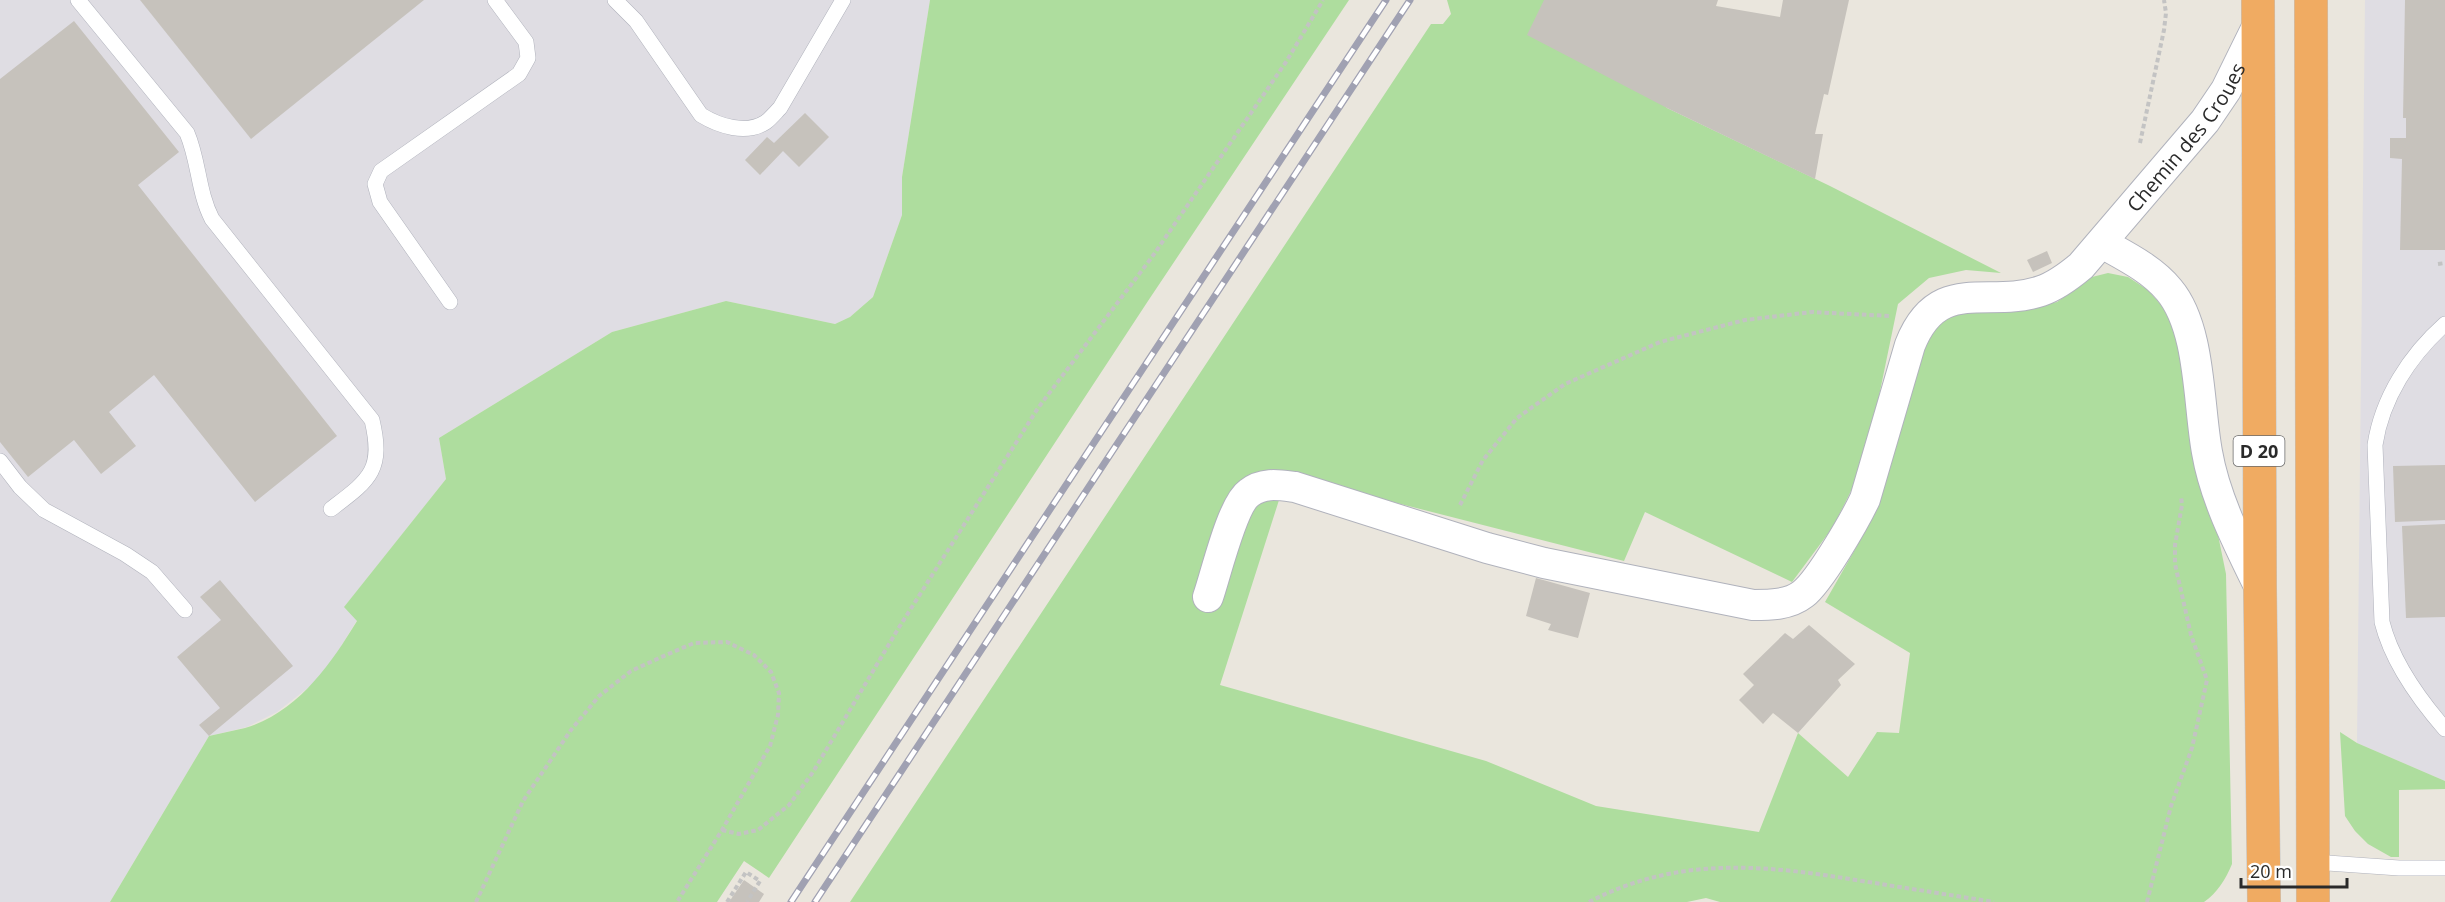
<svg xmlns="http://www.w3.org/2000/svg" width="2445" height="902" font-family="'Open Sans',sans-serif">
<style>
.industrial{fill:#dfdde3}
.green{fill:#aedd9e}
.building{fill:#c6c2bc}
.lines{fill:none;stroke-linecap:round;stroke-linejoin:round}
.lane-casing{stroke:#b0b2bc;stroke-width:16}
.street-casing{stroke:#b0b2bc;stroke-width:32}
.highway-casing{stroke:#c3c3c3;stroke-width:34}
.path{stroke:#c3c3c3;stroke-width:4;stroke-dasharray:4.5 3;stroke-linecap:butt}
.lane{stroke:#fff;stroke-width:15}
.street{stroke:#fff;stroke-width:30}
.highway{stroke:#f0ab62;stroke-width:33}
.rail-casing{stroke:#a0a1b2;stroke-width:7}
.rail{stroke:#fff;stroke-width:4.5;stroke-dasharray:14;stroke-linecap:butt}
.labels{text-anchor:middle;dominant-baseline:central;stroke-width:4.5;stroke-linejoin:round;paint-order:stroke}
.shield{fill:#fff;stroke:#6a6a6a;stroke-width:1.5}
.shield-label{font-size:18px;font-weight:bold;fill:#2a2a2a}
.street-label{font-size:20px;fill:#2a2a2a;stroke:#fff}
</style>
<rect width="100%" height="100%" fill="#eae6dd"/>
<!-- industrial -->
<g class="industrial">
<polygon points="0,0 930,0 902,177 902,215 873,297 850,317 835,324 726,301 612,332 439,438 446,479 345,606 357,620 334,658 313,684 277,712 247,727 209,736 110,902 0,902"/>
<polygon points="2365,0 2445,0 2445,781 2357,743"/>
</g>
<!-- green -->
<g class="green">
<path d="M930,0H1349L1148,301L769,878L744,861L717,902H110L209,736C221,733 233,731 245,728C298,712 330,665 357,621L344,607L446,479L439,438L612,332L726,301L835,324L850,317L873,297L902,215V177Z"/>
<path d="M1447,0H1544L1667,108L1830,186L2001,273L1966,270L1929,278L1898,304L1873,425L1858,477L1833,527L1792,582L1645,512L1624,561L1287,475L1220,685L1486,761L1596,806L1759,832L1798,733L1848,777L1877,732L1899,733L1910,653L1825,602L1857,546L1888,469L1918,347L1933,324L1956,310L2022,309L2057,302L2092,277L2108,273L2128,277L2148,290L2174,320L2226,574L2232,864C2226,879 2217,893 2204,902H1720L1706,898L1687,902H850L1431,24H1443L1451,14Z"/>
<polygon points="2340,732 2357,743 2445,781 2445,789 2399,790 2399,857 2391,857 2368,844 2355,831 2345,816"/>
</g>
<!-- building -->
<g class="building">
<polygon points="140,0 424,0 251,139"/>
<polygon points="1544,0 1718,0 1716,6 1780,17 1783,0 1849,0 1828,95 1824,94 1815,134 1823,134 1815,179 1667,108 1527,35"/>
<polygon points="2405,0 2445,0 2445,250 2400,250 2402,159 2390,158 2390,138 2406,138 2406,118 2403,118"/>
<polygon points="74,21 179,152 138,185 337,436 255,502 154,375 109,412 136,446 101,474 74,440 28,477 0,442 0,79"/>
<polygon points="805,113 829,137 799,167 783,151 760,175 745,160 767,137 774,143"/>
<polygon points="2047,251 2052,263 2033,272 2027,260"/>
<polygon points="2445,465 2445,520 2395,522 2393,466"/>
<polygon points="2445,524 2445,617 2406,618 2402,526"/>
<polygon points="1536,578 1590,593 1578,638 1548,630 1551,624 1526,616"/>
<polygon points="220,580 293,666 209,736 199,725 220,708 177,657 221,620 200,597"/>
<polygon points="1809,625 1855,664 1838,680 1841,685 1798,733 1773,713 1763,724 1739,700 1754,685 1743,674 1785,633 1793,639"/>
<polygon points="744,880 764,894 759,902 729,902"/>
</g>
<g class="lines">
<defs>
<g id="lane">
<path d="M78,0L187,133C199,161 198,192 212,219L372,420C384,471 369,480 331,509"/>
<path d="M615,0L636,21L701,115C719,126 746,135 766,122C771,118 776,112 780,108L843,0"/>
<polyline points="450,302 380,202 375,184 381,171 519,74 528,58 526,42 495,0"/>
<path d="M2445,324C2410,355 2382,398 2375,445L2382,622C2392,662 2418,698 2445,729"/>
<polyline points="0,461 20,487 44,510 125,554 152,572 185,610"/>
<polyline points="2313,862 2399,868 2445,868"/>
</g>
<g id="street">
<path d="M2102,243C2125,256 2152,269 2169,290C2201,328 2198,403 2207,452C2215,499 2239,545 2260,588"/>
<path id="s1" d="M1208,597C1216,574 1232,505 1249,493C1263,482 1279,485 1295,487L1487,548L1544,563L1753,605C1770,605 1789,605 1803,594C1820,581 1855,520 1865,499L1910,345C1938,274 1987,309 2041,291C2056,286 2069,276 2081,266L2205,121L2226,90L2258,25"/>
</g>
<g id="highway">
<polyline points="2258,0 2260,588 2264,902"/>
<polyline points="2311,0 2313,902"/>
</g>
</defs>
<!-- lane casing -->
<use href="#lane" class="lane-casing"/>
<!-- street casing -->
<use href="#street" class="street-casing"/>
<!-- highway casing -->
<use href="#highway" class="highway-casing"/>
<!-- path -->
<g class="path">
<polyline points="2140,143 2164,30 2166,13 2164,0"/>
<polyline points="2438,264 2445,263"/>
<polyline points="1460,505 1483,460 1517,418 1565,384 1660,342 1745,320 1812,312 1889,316"/>
<polyline points="722,830 739,834 758,830 789,805 813,772 898,629 1038,408 1152,257 1286,62 1323,0"/>
<polyline points="476,902 523,801 571,730 599,696 631,671 666,655 694,643 727,642 754,655 771,672 779,693 778,715 770,746 722,830 677,902"/>
<polyline points="727,902 746,872 760,881 747,902"/>
<path d="M1589,902C1679,855 1766,865 1862,881C1906,888 1950,895 1994,902"/>
<polyline points="2147,902 2171,806 2192,748 2207,680 2191,635 2175,564 2175,545 2182,505 2181,496"/>
</g>
<!-- lane -->
<use href="#lane" class="lane"/>
<!-- street -->
<use href="#street" class="street"/>
<!-- highway -->
<use href="#highway" class="highway"/>
<defs>
<g id="rail">
<polyline points="791,902 1386,0"/>
<polyline points="815,902 1410,0"/>
</g>
</defs>
<!-- rail casing -->
<use href="#rail" class="rail-casing"/>
<!-- rail -->
<use href="#rail" class="rail"/>
</g>
<g class="labels">
<!-- shield labels -->
<rect class="shield" x="2233.5" y="436" width="51" height="30" rx="4.5"/>
<g class="shield-label">
<text x="2259" y="451">D 20</text>
</g>
<!-- street labels -->
<g class="street-label">
<text stroke="none"><textPath href="#s1" startOffset="1328">Chemin des Croues</textPath></text>
</g>
</g>
<!-- scale -->
<path d="M2241 878v9h106v-9" fill="none" stroke="#2a2a2a" stroke-width="3"/>
<text x="2250" y="878" font-size="18" fill="#2a2a2a" stroke="#ffffff" stroke-width="4.5" paint-order="stroke">20 m</text>
</svg>
